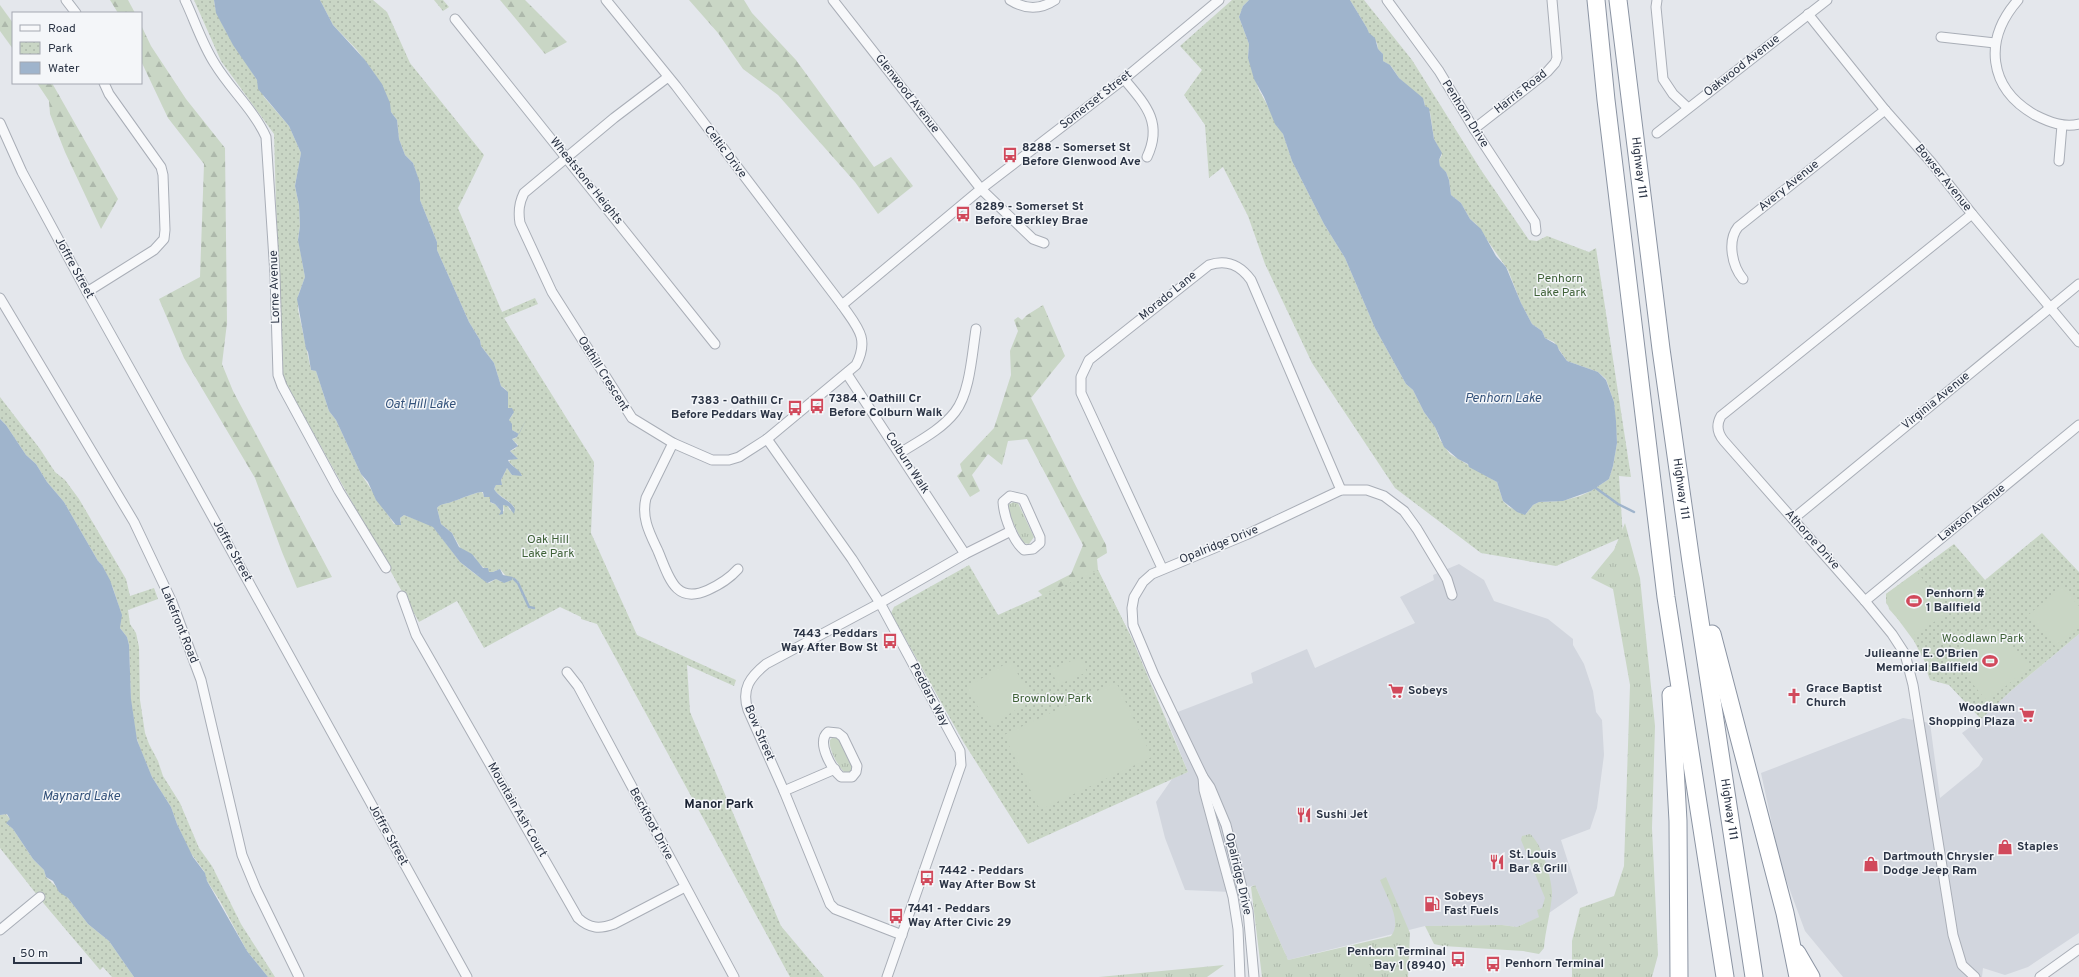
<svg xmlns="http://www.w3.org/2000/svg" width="2079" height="977" font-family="Overpass,sans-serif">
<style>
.built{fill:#d2d6de}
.grass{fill:url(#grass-tufts)}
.forest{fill:url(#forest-firs)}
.park{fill:url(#park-dots)}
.garden{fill:#c9d6c5}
.water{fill:#9fb4cc}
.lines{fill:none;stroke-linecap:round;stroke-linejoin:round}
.stream{stroke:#9fb4cc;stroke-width:2.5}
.street-casing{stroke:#a9aeb7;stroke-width:11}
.highway-casing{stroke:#8b94a3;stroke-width:19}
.street{stroke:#f7f8fa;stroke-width:9}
.highway{stroke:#fff;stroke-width:17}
.labels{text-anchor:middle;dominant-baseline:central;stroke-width:3;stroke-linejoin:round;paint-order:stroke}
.street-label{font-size:12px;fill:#2b3445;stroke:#f4f6f9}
.poi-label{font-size:12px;font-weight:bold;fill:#2b3445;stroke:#f4f6f9;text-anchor:start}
.park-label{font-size:12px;fill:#3f6138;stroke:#f4f6f9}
.water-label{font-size:13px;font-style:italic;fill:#34527a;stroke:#f4f6f9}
.neighbourhood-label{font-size:13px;font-weight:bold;fill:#1d2536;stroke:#f4f6f9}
</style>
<defs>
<pattern id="grass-tufts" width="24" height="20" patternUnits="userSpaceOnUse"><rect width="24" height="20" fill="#c9d6c5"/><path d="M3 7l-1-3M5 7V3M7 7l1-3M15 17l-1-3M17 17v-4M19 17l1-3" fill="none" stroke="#adb8ab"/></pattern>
<pattern id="forest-firs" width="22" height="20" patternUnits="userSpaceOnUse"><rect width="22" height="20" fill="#c9d6c5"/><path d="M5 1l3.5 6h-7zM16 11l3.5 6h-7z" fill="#adb8ab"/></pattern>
<pattern id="park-dots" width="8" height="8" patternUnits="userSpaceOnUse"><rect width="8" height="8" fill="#c9d6c5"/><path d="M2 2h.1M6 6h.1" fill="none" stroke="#adb8ab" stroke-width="1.8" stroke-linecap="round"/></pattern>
</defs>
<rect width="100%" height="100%" fill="#e4e7ec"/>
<!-- built -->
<g class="built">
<polygon points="1459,564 1484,580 1494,601 1548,619 1573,639 1573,645 1584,664 1593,691 1596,712 1602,720 1604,755 1597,808 1590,829 1561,840 1578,893 1549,913 1517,927 1502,925 1425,926 1288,960 1255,885 1231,892 1185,890 1165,838 1156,802 1172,779 1188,772 1168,722 1175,713 1253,683 1251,673 1307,649 1315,668 1415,623 1400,597 1434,580 1433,575"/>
<polygon points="2079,634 2079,933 2028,967 2005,975 1983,968 1982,977 1843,977 1805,931 1781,866 1761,773 1903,718 1930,723 1940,798 1979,766 1983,759 1962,733 1981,719 2012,690"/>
</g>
<!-- grass -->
<g class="grass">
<polygon points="1015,501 1018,503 1034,537 1029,544 1023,543 1010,516 1008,505"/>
<polygon points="1625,523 1640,578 1655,726 1652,828 1658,955 1652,977 1572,977 1572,941 1580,908 1614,896 1624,866 1630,685 1613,589 1591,578 1614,550"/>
<path d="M833,737H836C846,746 853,760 852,773L846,774C839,768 828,749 830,740Z"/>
<path d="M1530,834C1542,844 1551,876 1552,892C1552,908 1545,931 1544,948L1539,954L1523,951L1443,946L1434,944L1425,926L1502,925L1517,927L1539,917L1537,910L1542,908L1545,898L1521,840L1522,836Z"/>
<path d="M1386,877L1410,933L1408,977H1262L1251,887L1255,885L1288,960L1391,936C1403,921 1386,896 1380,880Z"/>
<polygon points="1224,965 1207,977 1099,977"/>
</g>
<!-- forest -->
<g class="forest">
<polygon points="110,0 128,0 135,13 118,13"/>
<polygon points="500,0 525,0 567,42 545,54"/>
<polygon points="689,0 744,0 752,13 796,60 874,167 891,157 913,186 878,214 855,182 778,95 743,69 718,33"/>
<polygon points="0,5 13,23 13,49 0,31"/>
<polygon points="141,25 151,46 186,99 225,148 227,323 222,364 233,391 332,577 297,588 282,552 255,478 184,358 159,299 200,277 204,164 168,118 141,61"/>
<polygon points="37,83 52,83 118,199 101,229 65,152 50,114 49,101"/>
<polygon points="1043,305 1065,356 1031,398 1106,545 1107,553 1097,559 1098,570 1133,641 1068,620 1038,591 1071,574 1083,545 1027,439 1008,441 1002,465 988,454 972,475 980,491 970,497 957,476 962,471 960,464 994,428 1011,375 1010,351 1018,331 1014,320 1018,317 1022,320 1027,315"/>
</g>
<!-- park -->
<g class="park">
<path d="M194,0H214L215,8L225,30L257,80L264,97L289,126L301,153L295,186L299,205L300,226L298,238L305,277L298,296V310L311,370L316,371L329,411L336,420L361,474L394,524L401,522L400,518L404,515L433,526L460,562L475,574L489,583L496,579L502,582L510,581L500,569L493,572H489L477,562L475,557L461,549L452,533L441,524L437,508C440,504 443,504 448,503C455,501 478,491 482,492L484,496L490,497L491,503L495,504L501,511L500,513L504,511L503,504L508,506L510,511L514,507C508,499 499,497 494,489L496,485H502L501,480L507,468L512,475H522L509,462L514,455L510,451L515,449L518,445L512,439L516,438L517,433L512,430L509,420L513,414C511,412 508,409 508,406C507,398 510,390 501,386L494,363L481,346L480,340L469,322L437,250V242L420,200V185L413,163L405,155L399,139L397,120L391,112L385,93L374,73L357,50L333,25L320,0H373L387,12L410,63L484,155L458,208L502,312L535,298L538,304L504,318L594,462L591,533L637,635L736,680L734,686L687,665L690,712L781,926L824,977H790L597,624L581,619V617L560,607L484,648L457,601L419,622L281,375L274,134L221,61Z"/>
<polygon points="434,0 443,0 449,7 443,11"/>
<polygon points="1232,0 1249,0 1243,6 1239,17 1249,44 1248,57 1259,90 1283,134 1292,161 1324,224 1345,258 1375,328 1406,384 1413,390 1424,412 1435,427 1440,440 1450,454 1497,482 1503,501 1509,507 1526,514 1533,505 1539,502 1562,501 1580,496 1591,491 1609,479 1613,466 1617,443 1614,402 1606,379 1598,372 1567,361 1554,342 1545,338 1542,331 1532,324 1521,303 1508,270 1476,224 1470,219 1461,203 1451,195 1449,180 1446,172 1440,168 1439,160 1442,155 1434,139 1430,112 1425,106 1424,101 1399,78 1391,66 1383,61 1383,54 1378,49 1377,43 1369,34 1367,28 1350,0 1364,0 1412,60 1481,170 1529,240 1537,241 1547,236 1589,252 1596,248 1631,477 1619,476 1623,537 1556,566 1481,553 1395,488 1312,363 1265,264 1248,216 1223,167 1209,178 1205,125 1184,95 1202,70 1180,46"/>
<polygon points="0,397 40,449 55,472 65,480 79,499 126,579 130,596 154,588 158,599 128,610 130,624 136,633 139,647 140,700 145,733 149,744 158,761 163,776 180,803 199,848 212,866 241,924 275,977 268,977 247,951 220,901 207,881 204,871 190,852 177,824 171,807 152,777 140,748 136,736 131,702 129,645 127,637 120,628 121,613 113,588 102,565 98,561 64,502 47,482 36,464 26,455 6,425 0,419"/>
<polygon points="2042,533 2079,572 2079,634 2012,690 1981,719 1949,685 1930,680 1926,669 1925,662 1914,641 1886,603 1886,594 1954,544 1985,580"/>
<polygon points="969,565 998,615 1098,570 1133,641 1188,772 1028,844 964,743 891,613 894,607"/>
<polygon points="6,814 10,819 7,824 13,829 33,859 44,870 46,877 68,898 88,924 109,941 134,977 112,977 103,967 100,970 45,905 0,848 0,815"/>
</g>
<!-- garden -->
<g class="garden">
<polygon points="1917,572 1949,612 1913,636 1889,609 1886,594"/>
<polygon points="2062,587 2079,606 2079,625 2055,646 2027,616"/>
<polygon points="1990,624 2030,667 1987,701 1949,656"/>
<polygon points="1080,657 1087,672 1058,685 1051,670"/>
<polygon points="1010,661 1033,699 990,726 966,688"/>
<polygon points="1116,682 1152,757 1040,810 1004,735"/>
</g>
<!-- water -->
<g class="water">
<path d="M214,0H320L333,25L365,60L382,84L390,103L391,112L397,120L399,139L405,155L413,163L420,183V200L437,242V250L469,322L480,340L481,346L494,363L501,386L508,392V408H512L514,412L509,420L512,424V430L519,434L527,418L517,437L512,439L518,446L510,451L518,459L508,460C511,467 520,469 522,476L512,475L507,468L501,480L502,485H496L494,489C499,498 509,499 515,509L514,514L508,506L503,505V514L499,515L501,511L495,504L490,502V497H484L483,492C477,491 456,501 448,503C444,504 440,504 437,508L441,524L452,533L459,547L472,554L483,568H488L489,572H493L500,569L503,575L513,577L512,580L504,583L496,579L487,583L460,562L433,527L404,515L400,518L401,525H396L376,500L368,482L361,474L336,420L329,411L316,371L311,370L308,352L306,349L297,299L305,277L298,240L300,226L299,205L295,186L301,153L289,126L258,89L257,80L233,45L216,13Z"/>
<polygon points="1249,0 1350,0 1367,28 1369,33 1375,38 1378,49 1383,54 1383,61 1390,65 1399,78 1423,98 1425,106 1429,108 1434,139 1442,153 1439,160 1440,166 1446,172 1449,180 1451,195 1461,203 1470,219 1481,229 1496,256 1506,267 1521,303 1532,324 1542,331 1545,338 1557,345 1559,350 1567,361 1598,372 1606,380 1614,402 1616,421 1617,443 1613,466 1609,479 1591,491 1563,501 1539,502 1533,505 1525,515 1517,512 1503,501 1497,482 1469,467 1468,464 1458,459 1444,447 1435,427 1424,412 1413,390 1406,384 1375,328 1345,258 1324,224 1292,161 1283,134 1275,124 1264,97 1254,79 1248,58 1249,44 1239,17 1243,6"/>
<polygon points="0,419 6,425 26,455 36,464 47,482 64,502 98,561 102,565 110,580 122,615 120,628 127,637 129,645 131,699 137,740 152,777 171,807 177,824 193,857 205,873 207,881 247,951 268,977 134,977 109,941 88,924 68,898 59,892 53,881 46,877 44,870 33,859 13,829 6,823 10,819 7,814 0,815"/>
</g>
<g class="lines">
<!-- stream -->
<g class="stream">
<polyline points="1593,486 1618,504 1634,512"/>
<polyline points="514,579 518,583 529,607 534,608"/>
</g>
<defs>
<g id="street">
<polyline points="66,0 76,13"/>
<path d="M185,0C195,21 202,44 215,64C230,89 254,110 266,137L275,275L278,375L282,386L339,491L386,568"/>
<path d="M606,0L676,86L842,305C857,327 870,338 856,365L767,439L739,457L729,460H712L673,443L632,418L552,292L520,223C518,211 519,203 524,193L614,118L668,77"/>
<polyline points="833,0 981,189 1033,239 1044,243"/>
<path d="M1010,0C1026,10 1040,10 1055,0"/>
<polyline points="1387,0 1439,71 1474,129 1535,222 1536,231"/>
<polyline points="1657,0 1656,7 1663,79 1673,94 1688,108"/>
<path d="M2018,0C1983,40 1988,88 2035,115C2049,122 2064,128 2079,124"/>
<polyline points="1808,14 1885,110 1931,162 1972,214 2079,342"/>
<polyline points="455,19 715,344"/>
<polyline points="1941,37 1995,43"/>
<path d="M1124,79C1146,105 1163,123 1147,157"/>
<polyline points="0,123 22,172 87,292 190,476 467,977"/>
<polyline points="1474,129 1547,72 1555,63 1557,58 1552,0"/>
<polyline points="1657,133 1827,0"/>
<polyline points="2059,161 2062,125"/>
<path d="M1972,214L1721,416C1716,425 1717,433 1724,441L1865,601L1892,634L1905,654L1913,685L1953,935L1962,965L1975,977"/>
<path d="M1743,279C1732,266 1727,241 1738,227L1885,110"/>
<polyline points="87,292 154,250 164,239 165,230 163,175 161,167 109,94 104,83"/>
<polyline points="0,298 134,522 172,602 201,680 242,855 256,889 299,977"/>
<polyline points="842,305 981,189 1124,79 1219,0"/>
<polyline points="847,374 965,554"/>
<polyline points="767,439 852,559 880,603 960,751 961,765 887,977"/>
<path d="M673,443L646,498C641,518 650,534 658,551C669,577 675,605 708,590C721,584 729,579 738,569"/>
<path d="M900,453C919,441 941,430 955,412C970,393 972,354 976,329"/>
<path d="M1010,496L1023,499L1040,537V543L1033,549L1024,550C1013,541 1004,517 1003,502Z"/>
<polyline points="1793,519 2079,284"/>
<path d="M1162,568L1081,393V377L1089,360L1209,265C1227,259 1240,265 1251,280L1341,490"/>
<path d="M402,596L416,635L578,918C590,929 600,929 614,924L685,887"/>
<polyline points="1865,601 2079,425"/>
<polyline points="567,672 578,686 734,977"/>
<path d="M828,732L838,733L843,737L857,766L856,772L852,777H841C831,768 816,742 828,732Z"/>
<polyline points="1203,777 1204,790 1233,897 1238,929 1240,977"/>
<polyline points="784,791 835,769"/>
<polyline points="0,930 40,897"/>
<path d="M902,935L835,909L830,904L784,791L748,710C741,689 750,677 766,664L880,603L965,554L1011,531"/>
<polyline points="1254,977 1248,911 1242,888 1226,825 1210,787 1203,777 1154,675 1133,625 1132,608 1134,597 1143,582 1152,574 1248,534 1341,490 1367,490 1384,496 1404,511 1417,529 1447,579 1452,595"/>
<polyline points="2040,977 2079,949"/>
</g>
<g id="highway">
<polyline points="1596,0 1606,100 1666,597 1725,977"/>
<path id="s1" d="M1618,0L1661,349L1691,562L1754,977"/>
<polyline points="1712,634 1785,913 1798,977"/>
<polyline points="1671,695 1678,821 1679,977"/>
<polyline points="1797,953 1811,977"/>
</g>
</defs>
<!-- street casing -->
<use href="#street" class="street-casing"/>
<!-- highway casing -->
<use href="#highway" class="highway-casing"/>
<!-- street -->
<use href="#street" class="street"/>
<!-- highway -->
<use href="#highway" class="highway"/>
</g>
<!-- icons -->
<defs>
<symbol id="bus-bare" viewBox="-9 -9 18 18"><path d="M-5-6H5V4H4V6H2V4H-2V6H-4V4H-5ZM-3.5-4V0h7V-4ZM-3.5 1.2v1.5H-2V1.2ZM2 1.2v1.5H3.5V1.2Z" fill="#d1495b" stroke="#f4f6f9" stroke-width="2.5" paint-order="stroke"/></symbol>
<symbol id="stadium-bare" viewBox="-9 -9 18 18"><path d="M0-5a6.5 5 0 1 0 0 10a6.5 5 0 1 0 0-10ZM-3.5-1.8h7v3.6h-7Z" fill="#d1495b" stroke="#f4f6f9" stroke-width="2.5" paint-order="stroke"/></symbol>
<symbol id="supermarket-bare" viewBox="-9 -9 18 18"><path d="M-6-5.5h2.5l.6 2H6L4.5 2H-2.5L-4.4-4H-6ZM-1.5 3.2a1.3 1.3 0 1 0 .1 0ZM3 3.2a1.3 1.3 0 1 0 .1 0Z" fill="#d1495b" stroke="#f4f6f9" stroke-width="2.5" paint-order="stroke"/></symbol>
<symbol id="church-bare" viewBox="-9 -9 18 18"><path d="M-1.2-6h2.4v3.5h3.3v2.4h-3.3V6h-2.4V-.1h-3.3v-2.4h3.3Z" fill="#d1495b" stroke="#f4f6f9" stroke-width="2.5" paint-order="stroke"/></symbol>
<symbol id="restaurant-bare" viewBox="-9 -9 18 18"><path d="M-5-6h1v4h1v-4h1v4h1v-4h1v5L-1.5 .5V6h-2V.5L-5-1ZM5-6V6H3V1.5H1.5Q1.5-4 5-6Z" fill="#d1495b" stroke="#f4f6f9" stroke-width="2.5" paint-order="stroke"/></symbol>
<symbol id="shop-bare" viewBox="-9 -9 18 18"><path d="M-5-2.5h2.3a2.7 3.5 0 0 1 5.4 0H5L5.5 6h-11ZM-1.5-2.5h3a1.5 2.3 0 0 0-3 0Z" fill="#d1495b" stroke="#f4f6f9" stroke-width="2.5" paint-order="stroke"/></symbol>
<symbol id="fuel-bare" viewBox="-9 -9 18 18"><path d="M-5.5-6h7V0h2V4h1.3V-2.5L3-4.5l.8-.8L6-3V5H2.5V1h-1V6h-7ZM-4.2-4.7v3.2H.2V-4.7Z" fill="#d1495b" stroke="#f4f6f9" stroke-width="2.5" paint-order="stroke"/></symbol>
</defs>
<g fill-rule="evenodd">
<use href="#bus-bare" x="999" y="144" width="22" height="22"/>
<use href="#bus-bare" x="952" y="203" width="22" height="22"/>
<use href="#bus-bare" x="806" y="395" width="22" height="22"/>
<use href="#bus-bare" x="784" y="397" width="22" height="22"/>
<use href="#stadium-bare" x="1903" y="590" width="22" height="22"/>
<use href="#bus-bare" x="879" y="630" width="22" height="22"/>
<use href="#stadium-bare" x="1979" y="650" width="22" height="22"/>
<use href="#supermarket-bare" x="1385" y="680" width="22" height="22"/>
<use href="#church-bare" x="1783" y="685" width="22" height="22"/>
<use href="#supermarket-bare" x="2016" y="704" width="22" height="22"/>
<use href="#restaurant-bare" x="1293" y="804" width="22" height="22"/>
<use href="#shop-bare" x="1994" y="836" width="22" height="22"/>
<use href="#restaurant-bare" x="1486" y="851" width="22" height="22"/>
<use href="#shop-bare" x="1860" y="853" width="22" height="22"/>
<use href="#bus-bare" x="916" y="867" width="22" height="22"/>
<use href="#fuel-bare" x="1421" y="893" width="22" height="22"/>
<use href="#bus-bare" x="885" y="905" width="22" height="22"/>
<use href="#bus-bare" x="1447" y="948" width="22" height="22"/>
<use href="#bus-bare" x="1482" y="953" width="22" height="22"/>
</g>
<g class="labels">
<!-- street labels -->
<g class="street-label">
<text transform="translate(1742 66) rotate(-38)">Oakwood Avenue</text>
<text transform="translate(1521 92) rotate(-38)">Harris Road</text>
<text transform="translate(907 94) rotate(52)">Glenwood Avenue</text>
<text transform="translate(1096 100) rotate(-38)">Somerset Street</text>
<text transform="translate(1465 114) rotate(58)">Penhorn Drive</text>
<text transform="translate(725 152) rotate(53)">Celtic Drive</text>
<text stroke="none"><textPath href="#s1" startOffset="169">Highway 111</textPath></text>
<text transform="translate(1943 178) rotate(51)">Bowser Avenue</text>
<text transform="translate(586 181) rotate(51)">Wheatstone Heights</text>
<text transform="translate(1789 186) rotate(-39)">Avery Avenue</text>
<text transform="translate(74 268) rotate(61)">Joffre Street</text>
<text transform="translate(275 287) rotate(-92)">Lorne Avenue</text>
<text transform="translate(1168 296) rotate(-39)">Morado Lane</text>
<text transform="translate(603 374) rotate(58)">Oathill Crescent</text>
<text transform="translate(1936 401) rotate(-39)">Virginia Avenue</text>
<text transform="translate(907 463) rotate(57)">Colburn Walk</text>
<text stroke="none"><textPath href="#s1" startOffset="493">Highway 111</textPath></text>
<text transform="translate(1972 513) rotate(-39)">Lawson Avenue</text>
<text transform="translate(1812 540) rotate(48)">Athorpe Drive</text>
<text transform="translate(1219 545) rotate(-22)">Opalridge Drive</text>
<text transform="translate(232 551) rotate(61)">Joffre Street</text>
<text transform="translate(179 625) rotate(68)">Lakefront Road</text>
<text transform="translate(929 695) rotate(62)">Peddars Way</text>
<text transform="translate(759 733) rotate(67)">Bow Street</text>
<text transform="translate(517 810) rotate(60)">Mountain Ash Court</text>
<text stroke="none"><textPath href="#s1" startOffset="817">Highway 111</textPath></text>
<text transform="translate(651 824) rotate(62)">Beckfoot Drive</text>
<text transform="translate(388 835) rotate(61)">Joffre Street</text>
<text transform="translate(1238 874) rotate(77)">Opalridge Drive</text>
</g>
<!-- poi labels -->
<g class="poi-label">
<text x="1022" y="148">8288 - Somerset St<tspan x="1022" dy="14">Before Glenwood Ave</tspan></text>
<text x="975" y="207">8289 - Somerset St<tspan x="975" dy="14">Before Berkley Brae</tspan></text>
<text x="829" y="399">7384 - Oathill Cr<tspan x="829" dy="14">Before Colburn Walk</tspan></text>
<text x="783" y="401" text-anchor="end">7383 - Oathill Cr<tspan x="783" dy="14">Before Peddars Way</tspan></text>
<text x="1926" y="594">Penhorn #<tspan x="1926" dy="14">1 Ballfield</tspan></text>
<text x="878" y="634" text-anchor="end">7443 - Peddars<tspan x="878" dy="14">Way After Bow St</tspan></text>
<text x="1978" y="654" text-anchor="end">Julieanne E. O'Brien<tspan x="1978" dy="14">Memorial Ballfield</tspan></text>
<text x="1806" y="689">Grace Baptist<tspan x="1806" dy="14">Church</tspan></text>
<text x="1408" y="691">Sobeys</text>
<text x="2015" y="708" text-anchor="end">Woodlawn<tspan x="2015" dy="14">Shopping Plaza</tspan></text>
<text x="1316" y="815">Sushi Jet</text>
<text x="2017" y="847">Staples</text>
<text x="1509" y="855">St. Louis<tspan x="1509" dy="14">Bar &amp; Grill</tspan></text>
<text x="1883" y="857">Dartmouth Chrysler<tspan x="1883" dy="14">Dodge Jeep Ram</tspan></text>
<text x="939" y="871">7442 - Peddars<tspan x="939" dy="14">Way After Bow St</tspan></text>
<text x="1444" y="897">Sobeys<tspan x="1444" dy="14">Fast Fuels</tspan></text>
<text x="908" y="909">7441 - Peddars<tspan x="908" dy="14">Way After Civic 29</tspan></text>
<text x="1446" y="952" text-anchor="end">Penhorn Terminal<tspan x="1446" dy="14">Bay 1 (8940)</tspan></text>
<text x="1505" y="964">Penhorn Terminal</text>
</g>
<!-- park labels -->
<g class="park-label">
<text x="1560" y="279">Penhorn<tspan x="1560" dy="14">Lake Park</tspan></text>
<text x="548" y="540">Oak Hill<tspan x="548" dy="14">Lake Park</tspan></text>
<text x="1983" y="639">Woodlawn Park</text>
<text x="1052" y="699">Brownlow Park</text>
</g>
<!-- water labels -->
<g class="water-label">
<text x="1503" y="399">Penhorn Lake</text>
<text x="420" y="405">Oat Hill Lake</text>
<text x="81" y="797">Maynard Lake</text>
</g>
<!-- neighbourhood labels -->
<g class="neighbourhood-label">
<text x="719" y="805">Manor Park</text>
</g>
</g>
<!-- legend -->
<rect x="12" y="12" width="130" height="72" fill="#f4f6f9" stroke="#a4a8b1"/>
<rect x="20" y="25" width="20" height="6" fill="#f7f8fa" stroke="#a4a8b1"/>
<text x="48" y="32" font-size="12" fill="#2b3445">Road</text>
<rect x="20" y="42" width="20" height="12" fill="url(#park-dots)" stroke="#a4a8b1"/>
<text x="48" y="52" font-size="12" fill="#2b3445">Park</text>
<rect x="20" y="62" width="20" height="12" fill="#9fb4cc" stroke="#a4a8b1"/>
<text x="48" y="72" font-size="12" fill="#2b3445">Water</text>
<!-- scale -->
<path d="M14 957v6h67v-6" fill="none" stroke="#2b3445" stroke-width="2"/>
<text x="20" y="957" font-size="12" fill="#2b3445" stroke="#f4f6f9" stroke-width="3" paint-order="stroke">50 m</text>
</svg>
